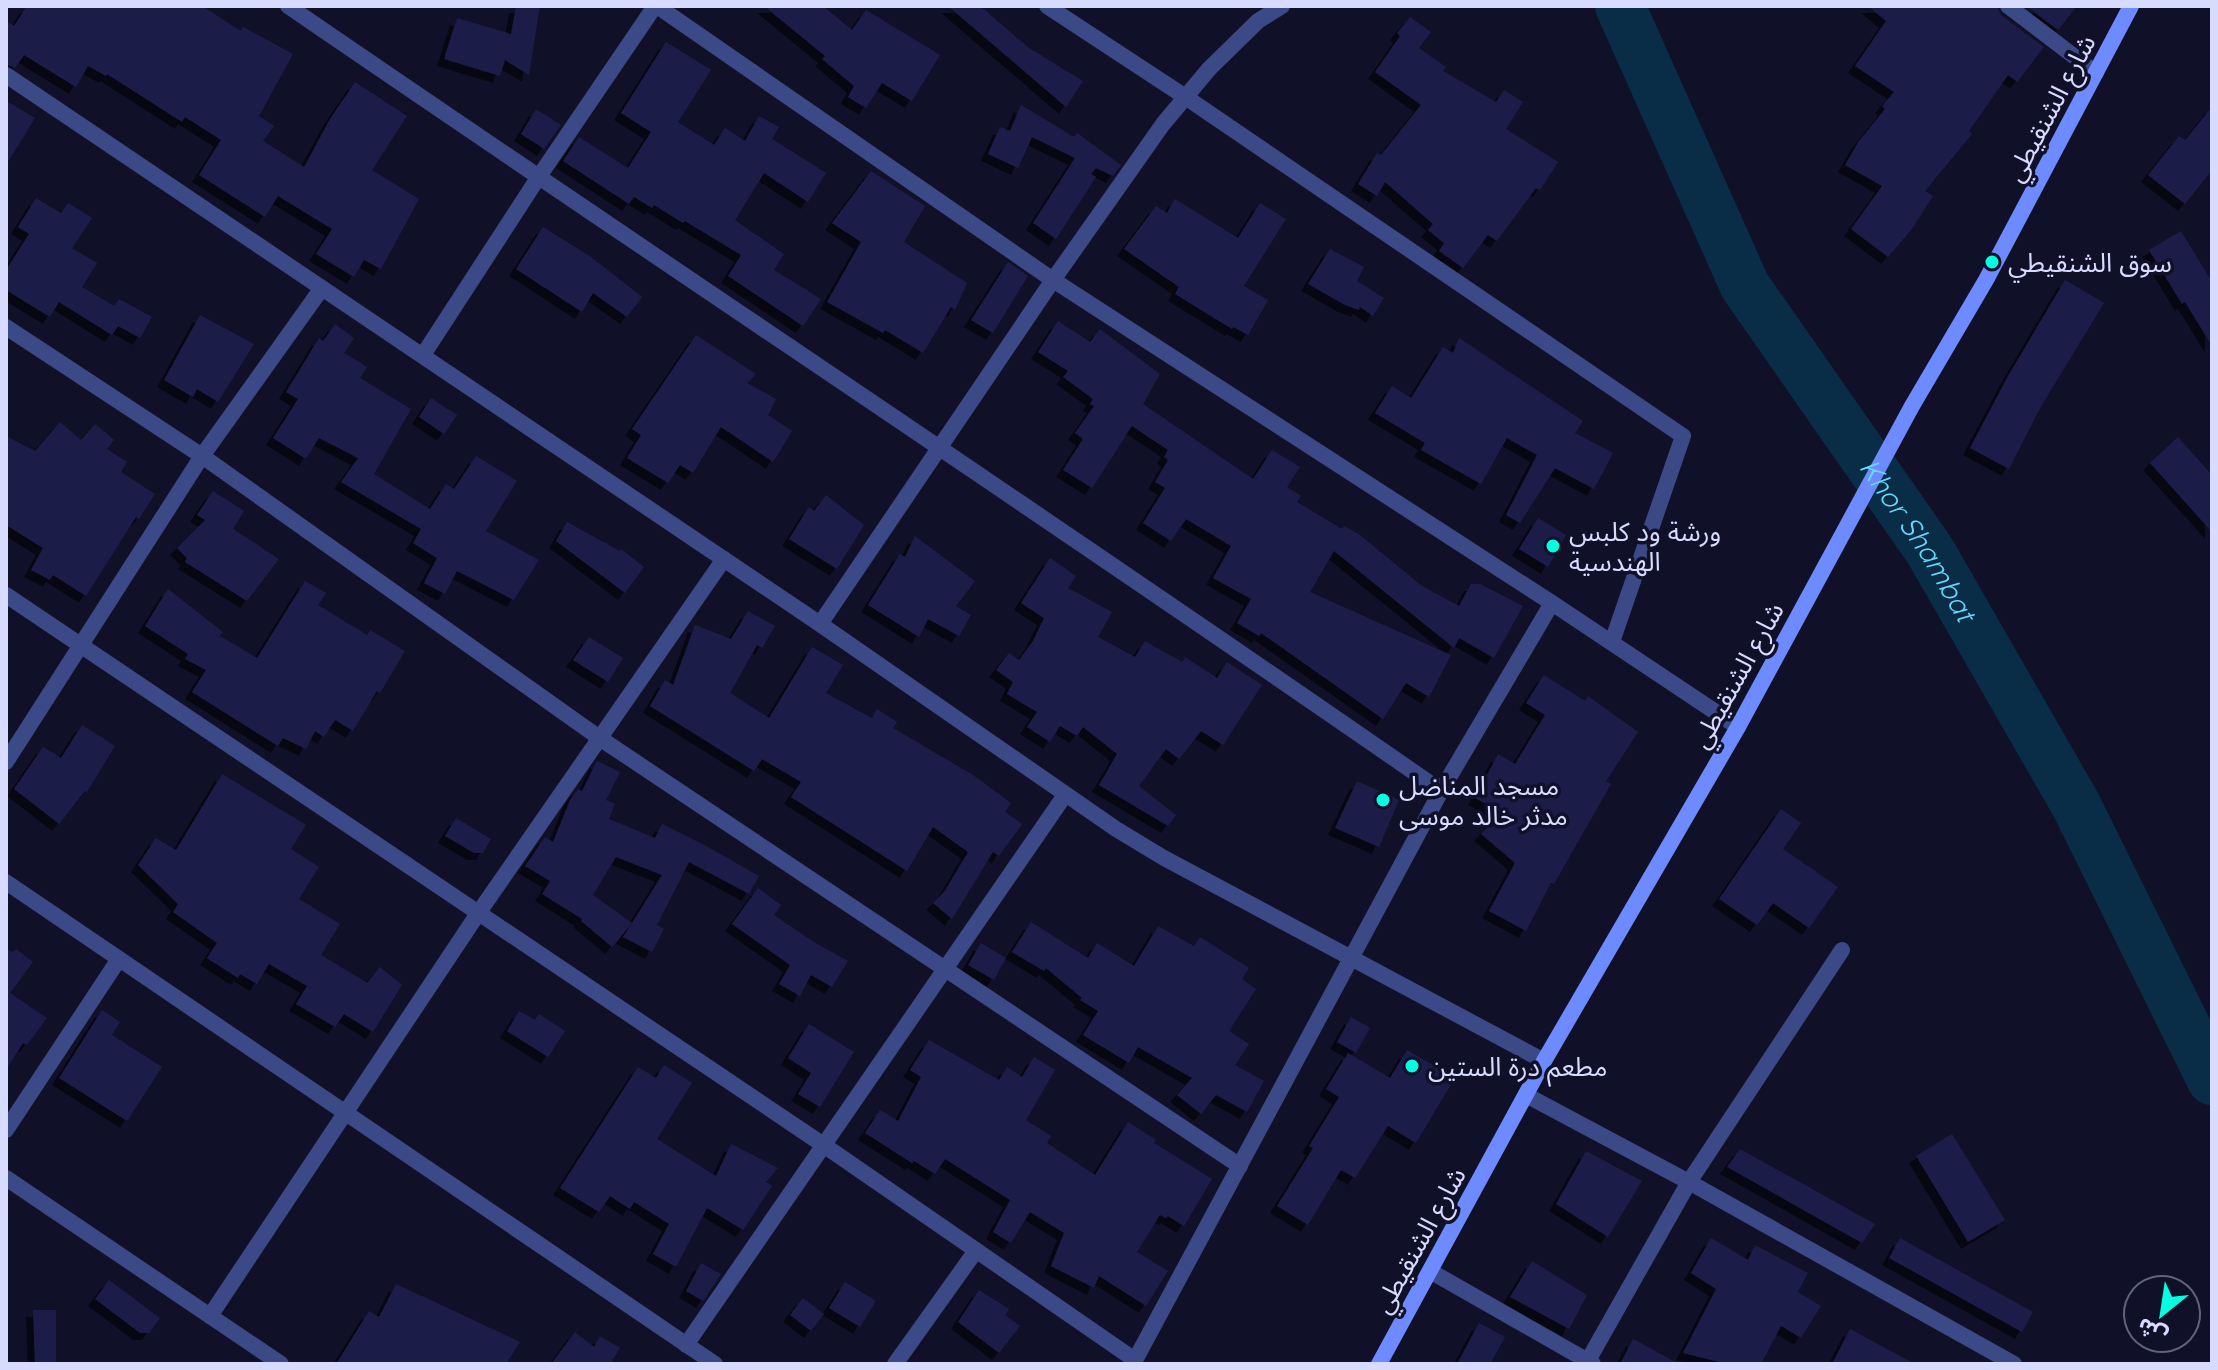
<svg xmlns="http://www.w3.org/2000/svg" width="2218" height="1370" font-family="Quicksand,'Noto Sans Arabic',sans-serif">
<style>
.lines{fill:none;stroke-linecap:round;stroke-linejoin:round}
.river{stroke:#0a2d47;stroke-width:50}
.building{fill:#1c1c49;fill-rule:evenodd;filter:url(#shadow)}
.street{stroke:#3b4987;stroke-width:16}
.secondary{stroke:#6e8aff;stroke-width:16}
.poi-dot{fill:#03ffe1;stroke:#101128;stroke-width:3}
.labels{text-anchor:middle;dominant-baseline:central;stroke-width:7;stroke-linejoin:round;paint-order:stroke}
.street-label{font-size:26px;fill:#d7dbff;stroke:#101128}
.poi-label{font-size:26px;fill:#d7dbff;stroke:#101128;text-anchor:start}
.water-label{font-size:28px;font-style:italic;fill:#65d9ff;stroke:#101128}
</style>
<defs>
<filter id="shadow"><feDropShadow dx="-7" dy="7" stdDeviation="0" flood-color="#0009"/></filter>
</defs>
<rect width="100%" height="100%" fill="#101128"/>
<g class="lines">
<!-- river -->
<path class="river" id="s1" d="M1620,6L1745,286L1930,551L2076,805L2212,1080"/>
</g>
<!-- building -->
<g class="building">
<polygon points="27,6 202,6 241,31 243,27 293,54 259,116 274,126 263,141 304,167 330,119 355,82 407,116 372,170 419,199 381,269 364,260 354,277 316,254 332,229 278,196 265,217 199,175 221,140 185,117 182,122 107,74 106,76 88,66 76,87 24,55 15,68 6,64 6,21 14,26"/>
<polygon points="516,6 540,6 529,75 505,60 500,76 444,59 457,18 511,34"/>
<polygon points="764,6 823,6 852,30 866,10 940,55 912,101 882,83 866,108 848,97 854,86 822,59 825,56"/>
<polygon points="948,6 980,6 1029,48 1083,81 1066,107"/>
<polygon points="1868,6 1997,6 2001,15 2044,47 2017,82 2008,75 1969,131 1972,134 1925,191 1933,196 1911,230 1888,257 1851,229 1882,186 1845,165 1859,141 1885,109 1882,106 1894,92 1855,66 1886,21"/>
<polygon points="2026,6 2077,6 2058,30"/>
<polygon points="1410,17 1431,32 1419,48 1446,67 1443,71 1496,102 1504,90 1523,102 1506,129 1558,162 1540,190 1536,188 1497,241 1488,235 1463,268 1439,251 1444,243 1428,230 1433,224 1385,182 1377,196 1358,184 1377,153 1381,155 1421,105 1375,72 1400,36 1397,33"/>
<polygon points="666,42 711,70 678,122 714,145 725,128 745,141 759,116 779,127 772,139 826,173 808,202 764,173 735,220 784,254 774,270 821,299 803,326 728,276 741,255 685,221 683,223 654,205 652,208 634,197 629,204 563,161 579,137 628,168 651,132 621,113"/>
<polygon points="6,101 35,118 6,165"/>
<polygon points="1021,105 1074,137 1077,133 1121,165 1113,176 1096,168 1091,174 1096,177 1056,239 1033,223 1075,158 1032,137 1018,168 988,154 1000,127 1010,131"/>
<polygon points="2212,107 2212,170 2185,204 2148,175 2179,136 2185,140"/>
<polygon points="536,109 561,125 544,149 521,134"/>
<polygon points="871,171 925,206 904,242 967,283 955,310 951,307 923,353 885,330 883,333 827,302 861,242 832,223"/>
<polygon points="36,198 61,213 68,203 92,218 72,248 97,263 82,287 114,306 119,299 152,317 140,338 118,326 112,335 59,302 50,317 6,290 6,270 29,234 18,227"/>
<polygon points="1175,199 1238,238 1260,203 1286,219 1244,286 1268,300 1248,335 1233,327 1232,329 1175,294 1179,287 1124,249 1156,206 1167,213"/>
<polygon points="543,227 591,257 642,297 627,317 593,293 582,312 516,269"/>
<polygon points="2181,231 2212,282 2212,346 2185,302 2182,304 2149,250"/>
<polygon points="1330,249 1364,267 1357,281 1384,298 1373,316 1360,307 1359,310 1345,305 1308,284"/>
<polygon points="1008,262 1028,276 993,333 971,320"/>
<polygon points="2065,280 2104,303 2040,408 2009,469 1970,448 2008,376"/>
<polygon points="200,315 254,344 218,402 197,389 193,397 164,380"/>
<polygon points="1058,321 1090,342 1100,329 1160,374 1143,404 1253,479 1272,450 1300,467 1287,487 1301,496 1297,502 1342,529 1344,526 1360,535 1422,586 1459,606 1471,584 1480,584 1523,606 1494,658 1459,638 1454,648 1334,551 1310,592 1451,655 1429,697 1406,683 1383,719 1261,633 1259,636 1237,623 1251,599 1213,578 1231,546 1186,519 1171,541 1143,523 1165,488 1155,482 1168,460 1164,457 1168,450 1132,426 1092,488 1063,470 1083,439 1075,433 1094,406 1090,404 1093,399 1063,377 1068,371 1038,352"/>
<polygon points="335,324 354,338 344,353 367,367 360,378 411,409 374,474 430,509 446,484 454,489 476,456 517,481 486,531 539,560 514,600 457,571 445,594 424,583 437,558 413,543 421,529 341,482 358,458 319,438 306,459 273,438 298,399 286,392 319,338 323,341"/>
<polygon points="696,335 756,374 747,383 776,399 768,415 792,431 773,462 721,427 693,473 680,465 668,483 627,458 641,435 632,429"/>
<polygon points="1459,338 1583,421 1575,433 1613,453 1594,489 1555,468 1520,523 1506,515 1537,455 1507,438 1481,484 1421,450 1425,443 1375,413 1392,386 1411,398 1443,347 1453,353"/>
<polygon points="431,398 457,415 444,434 419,417"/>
<polygon points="60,422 81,440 95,424 114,440 107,449 127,462 121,472 155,494 139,519 136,517 86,596 53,575 50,580 31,570 43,548 6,525 6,436 35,451"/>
<polygon points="2178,437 2212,475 2212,532 2150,463"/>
<polygon points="213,491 244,511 233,529 279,559 247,601 185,562 187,558 177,548 205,520 197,515"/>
<polygon points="826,495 864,525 837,569 789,539 809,507 814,511"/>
<polygon points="1538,518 1566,535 1548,567 1519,549"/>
<polygon points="567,522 620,551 621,549 644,567 625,593 556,541"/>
<polygon points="915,536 975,581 956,606 971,615 959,636 928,619 919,637 868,605 900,554 905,557"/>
<polygon points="1050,558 1076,576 1068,588 1112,612 1098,637 1135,657 1145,641 1182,662 1185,657 1217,678 1227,662 1262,685 1223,745 1201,731 1179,759 1166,749 1139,786 1176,815 1168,826 1099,785 1117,754 1083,727 1077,736 1060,726 1050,742 1027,727 1037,712 1007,694 1013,682 996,670 1009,653 1019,660 1033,641 1044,618 1021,603"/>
<polygon points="305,581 326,593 318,605 367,635 370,630 405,651 380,693 377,691 353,731 335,720 324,737 315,731 306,749 283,738 278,746 192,692 206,670 185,659 188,654 145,626 168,589 223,632 220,636 257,658"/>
<polygon points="748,611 775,626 762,648 757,645 730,693 769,718 812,647 843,665 826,693 872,718 877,709 897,722 893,728 973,775 1011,803 1005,812 1022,824 999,856 993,852 952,919 933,903 944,892 968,852 933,827 907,871 791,797 801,782 762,759 754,771 650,706 665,680 673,685 695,625 731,639"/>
<polygon points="589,637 623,658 608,682 573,660"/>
<polygon points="1544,675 1585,701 1588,696 1638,732 1606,781 1611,784 1554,884 1551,883 1526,931 1489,911 1515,863 1481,834 1501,812 1475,798 1498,754 1515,764 1545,715 1526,703"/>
<polygon points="82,725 115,746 87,792 85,791 59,824 14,789 43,747 61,758"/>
<path d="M597,761L620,772L606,800L615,804L609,819L655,838L662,824L706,846L759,876L749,894L689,862L657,925L664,929L652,952L623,937L632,923L612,947L581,921L582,919L542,894L550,881L525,866L545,837L553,842L570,800L578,789L582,791ZM616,857L662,875L632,923L593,895Z"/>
<polygon points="222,774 306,825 291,849 319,867 299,899 340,924 321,955 367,983 380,967 402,985 373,1032 344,1014 335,1027 296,1004 307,986 269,964 257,984 240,974 238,978 207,958 217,943 173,912 178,904 138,865 156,838 176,850"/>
<polygon points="1357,781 1399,800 1379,847 1335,828"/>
<polygon points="1781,809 1801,823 1783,849 1838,887 1809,928 1773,903 1757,925 1719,899"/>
<polygon points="456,818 491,839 483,853 474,853 445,836"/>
<polygon points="758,888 781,905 774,915 812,941 848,961 832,987 811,975 800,996 779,984 790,965 732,924"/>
<polygon points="1031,922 1088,958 1097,943 1134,966 1158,926 1194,946 1200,937 1249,968 1242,979 1256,989 1229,1031 1249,1044 1235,1065 1264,1081 1247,1112 1216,1095 1201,1114 1177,1095 1192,1078 1138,1047 1129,1063 1083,1035 1098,1011 1080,1000 1082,998 1046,968 1044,971 1012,952"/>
<polygon points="981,943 1006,958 994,980 968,965"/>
<polygon points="6,949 13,952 16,949 33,962 10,993 47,1018 27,1045 23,1043 6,1070"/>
<polygon points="102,1010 120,1022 112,1035 162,1067 127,1121 59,1078"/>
<polygon points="519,1011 535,1020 539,1014 565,1031 548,1057 507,1031"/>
<polygon points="1351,1017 1370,1028 1356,1053 1337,1042"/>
<polygon points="809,1024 854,1052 820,1107 798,1094 811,1073 788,1058"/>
<polygon points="929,1040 999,1080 1007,1067 1022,1077 1034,1057 1055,1070 1026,1120 1051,1136 1047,1143 1095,1175 1128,1122 1156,1140 1154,1143 1212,1179 1184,1226 1168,1216 1166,1218 1160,1215 1137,1252 1168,1271 1146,1306 1099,1276 1094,1288 1051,1266 1064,1233 1030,1212 1011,1243 993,1232 1010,1200 945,1159 935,1174 914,1161 912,1163 865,1133 880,1110 898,1121 921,1077 910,1070"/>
<polygon points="1407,1050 1455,1078 1416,1143 1388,1126 1355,1178 1341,1170 1308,1225 1277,1206 1313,1148 1309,1146 1339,1097 1326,1089 1348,1053 1390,1078"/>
<polygon points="664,1065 692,1083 657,1139 716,1176 731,1144 778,1168 766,1182 772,1186 743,1230 707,1208 676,1267 653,1254 669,1224 634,1202 630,1209 610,1196 599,1212 560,1188 638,1067 656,1078"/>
<polygon points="1952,1134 2005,1220 1968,1242 1916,1156"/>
<polygon points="1740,1149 1875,1224 1862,1243 1727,1167"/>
<polygon points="1586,1151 1642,1181 1608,1237 1556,1204"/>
<polygon points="1711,1238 1748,1260 1755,1245 1808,1273 1798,1292 1821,1306 1801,1338 1781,1326 1761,1364 1728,1364 1683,1353 1716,1289 1691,1273"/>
<polygon points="1900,1238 2033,1312 2022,1332 1889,1258"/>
<polygon points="1532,1261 1587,1295 1569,1329 1510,1297"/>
<polygon points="701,1263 721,1274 703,1301 686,1291"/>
<polygon points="109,1280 160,1318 149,1333 140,1333 95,1299"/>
<polygon points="845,1282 876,1301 860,1327 829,1308"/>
<polygon points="396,1284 454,1311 520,1342 506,1364 336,1364 369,1311 379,1317"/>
<polygon points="979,1290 1009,1309 1005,1315 1020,1326 999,1353 958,1322"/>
<polygon points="803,1298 824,1314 811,1331 790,1315"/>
<polygon points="33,1310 56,1310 56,1364 35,1364"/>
<polygon points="1479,1323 1505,1337 1490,1364 1457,1364"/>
<polygon points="1850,1329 1915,1364 1832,1364"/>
<polygon points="575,1332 594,1347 600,1336 620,1348 612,1361 616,1364 551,1364"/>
<polygon points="1633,1339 1679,1364 1620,1364"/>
</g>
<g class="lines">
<!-- street -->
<g class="street">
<path d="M288,6C671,269 1059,525 1441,791L1552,603"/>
<polyline points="657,6 1053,280 1552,603 1738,727"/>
<polyline points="1047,6 1184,96 1683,436 1612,642"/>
<polyline points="2008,6 2096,73"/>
<polyline points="6,75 820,624 1116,829 1164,858 1544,1061"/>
<polyline points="6,327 202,456 601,739 1240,1166"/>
<polyline points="423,355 538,178 655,6"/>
<polyline points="6,595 825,1146 1135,1360"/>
<polyline points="820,624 1053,280 1163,124 1209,69 1258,21 1282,6"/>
<polyline points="6,762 202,456 322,288"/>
<polyline points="6,882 715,1364"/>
<polyline points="1526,1095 1689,1182 2014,1364"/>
<polyline points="6,1130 119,959"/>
<polyline points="6,1178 281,1364"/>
<polyline points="1430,1271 1593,1364"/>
<polyline points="210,1316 477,915 724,559"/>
<polyline points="686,1345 1065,795"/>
<polyline points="895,1364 975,1252"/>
<polyline points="1133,1364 1441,791"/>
<polyline points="1586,1364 1689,1182 1842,950"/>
</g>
<!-- secondary -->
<polyline class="secondary" points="1379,1364 1544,1061 1738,727 1912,406 1986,280 2131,6"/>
</g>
<!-- markers -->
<g class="poi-dot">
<circle cx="1992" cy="262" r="8"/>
<circle cx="1553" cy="546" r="8"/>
<circle cx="1383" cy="800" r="8"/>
<circle cx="1412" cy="1066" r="8"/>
</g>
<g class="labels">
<!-- street labels -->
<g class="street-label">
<text transform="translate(2050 108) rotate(-62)">شارع الشنقيطي</text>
<text transform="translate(1737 675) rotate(-61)">شارع الشنقيطي</text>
<text transform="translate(1419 1240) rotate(-61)">شارع الشنقيطي</text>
</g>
<!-- poi labels -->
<g class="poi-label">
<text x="2008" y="262">سوق الشنقيطي</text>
<text x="1569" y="531">ورشة ود كلبس<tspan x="1569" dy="30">الهندسية</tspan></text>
<text x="1399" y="785">مسجد المناضل<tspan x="1399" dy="30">مدثر خالد موسى</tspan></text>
<text x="1428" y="1066">مطعم درة الستين</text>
</g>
<!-- water labels -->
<g class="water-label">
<text stroke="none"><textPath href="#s1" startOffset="614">Khor Shambat</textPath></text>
</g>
</g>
<!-- border -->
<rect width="2218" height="1370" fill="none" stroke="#d7dbff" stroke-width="16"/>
<!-- north arrow -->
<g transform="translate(2162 1314) rotate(210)"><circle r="38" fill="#101128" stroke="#60627e" stroke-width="2"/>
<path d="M0-6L14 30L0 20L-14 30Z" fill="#03ffe1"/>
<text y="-12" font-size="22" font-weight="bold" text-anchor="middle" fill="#d7dbff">ش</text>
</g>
</svg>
